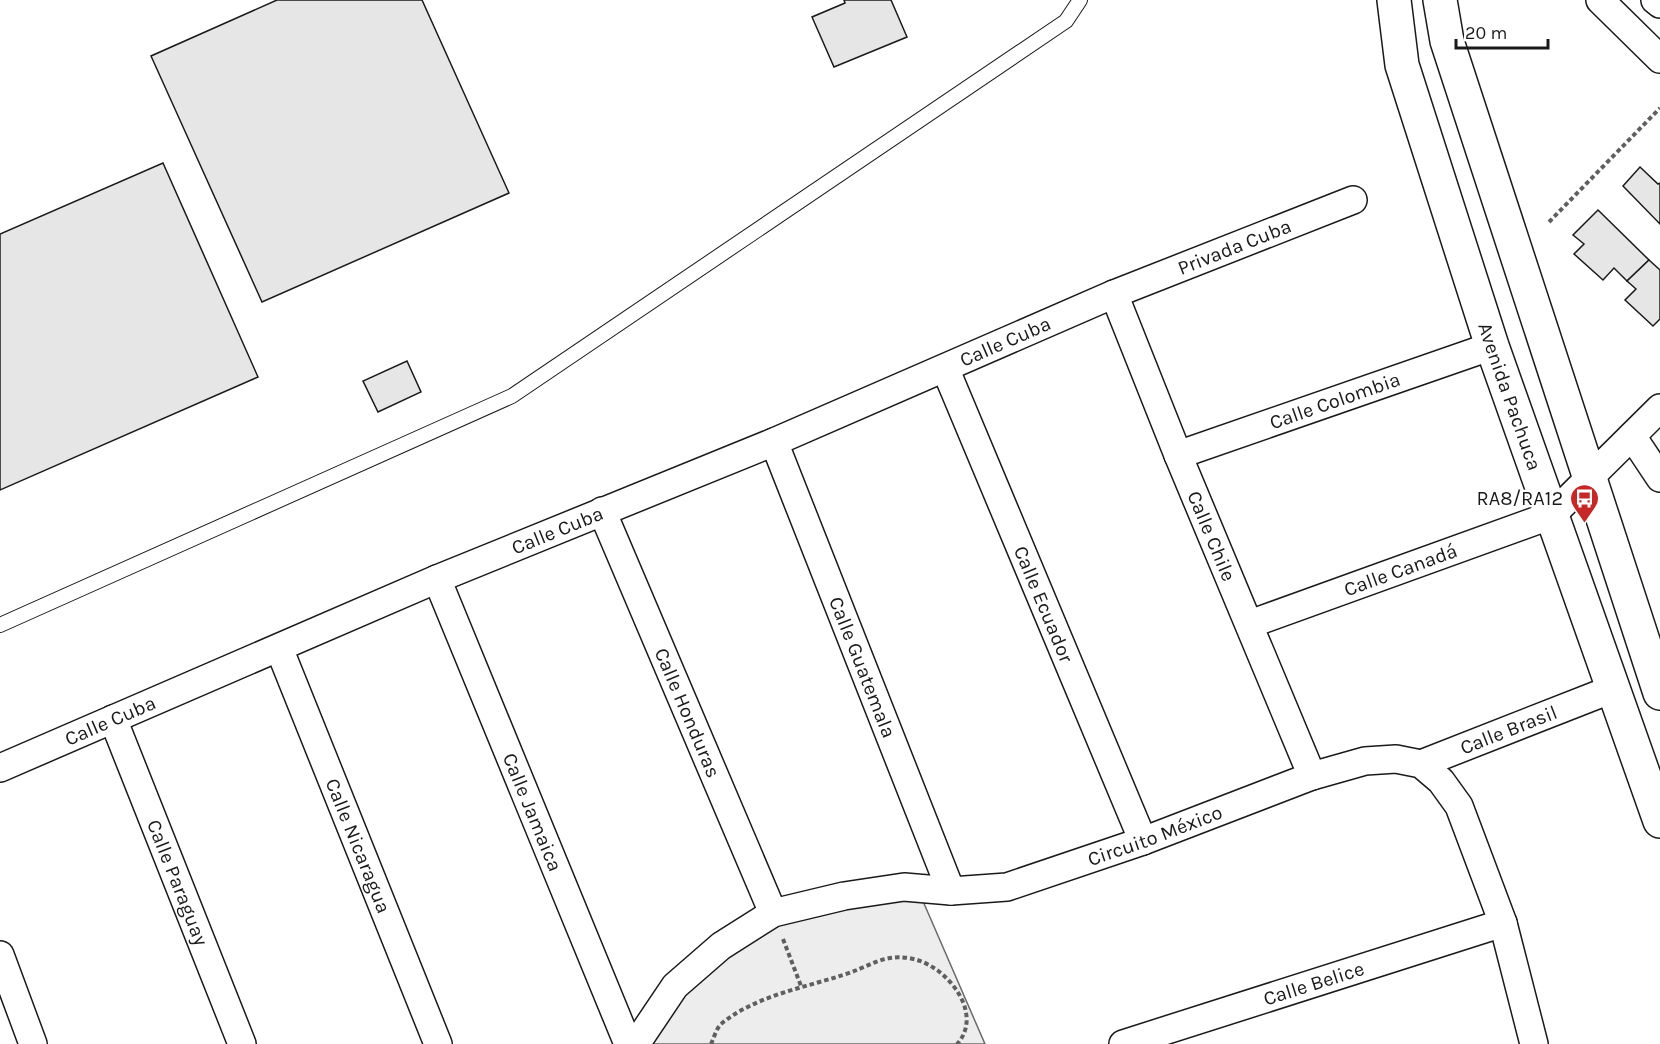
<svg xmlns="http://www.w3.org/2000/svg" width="1660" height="1044" font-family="Karla,sans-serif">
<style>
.built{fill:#ededed;stroke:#6a6a6a;stroke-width:1.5}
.building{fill:#e6e6e6;stroke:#1a1a1a;stroke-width:1.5}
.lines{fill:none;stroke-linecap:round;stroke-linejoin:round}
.service-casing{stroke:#1a1a1a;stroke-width:16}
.minor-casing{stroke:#1a1a1a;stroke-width:30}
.secondary-casing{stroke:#1a1a1a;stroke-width:36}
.path{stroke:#5f5f5f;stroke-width:4;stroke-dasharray:4.5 3;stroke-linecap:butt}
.service{stroke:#fff;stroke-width:14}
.minor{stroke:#fff;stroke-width:27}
.secondary{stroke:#fff;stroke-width:33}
.labels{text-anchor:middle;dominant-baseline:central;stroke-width:4.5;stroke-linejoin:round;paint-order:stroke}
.street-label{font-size:20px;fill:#1a1a1a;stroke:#fff}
.poi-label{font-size:20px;fill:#1a1a1a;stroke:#fff;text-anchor:end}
</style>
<rect width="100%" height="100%" fill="#fff"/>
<!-- built -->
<polygon class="built" points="919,892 985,1044 640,1044 678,988 776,915"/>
<!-- building -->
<g class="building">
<polygon points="277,0 422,0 509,193 262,302 151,56"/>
<polygon points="844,0 891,0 907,37 834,67 812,17 845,3"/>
<polygon points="163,163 258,377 0,490 0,234"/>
<polygon points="1640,167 1658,184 1660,183 1660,224 1623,186"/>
<polygon points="1598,210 1649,260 1627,281 1614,268 1603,280 1574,254 1584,244 1573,235"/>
<polygon points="1649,260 1660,270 1660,319 1653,326 1625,300 1636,289 1627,281"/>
<polygon points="407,361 421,392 378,412 363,381"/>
</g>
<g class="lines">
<defs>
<polyline id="service" points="0,625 512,396 1066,21 1080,0"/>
<g id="minor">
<polyline points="1600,0 1660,59"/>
<polyline points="1655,0 1660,4"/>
<path id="s1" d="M1114,294L1178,455L1312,776"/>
<path id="s2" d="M945,368L1143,841"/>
<polyline points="1632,436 1660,478"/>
<path id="s3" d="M774,442L951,891"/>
<path id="s4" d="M1178,455L1492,346"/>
<path id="s5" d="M602,511L773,913"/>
<path id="s6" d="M437,579L628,1044"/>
<path id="s7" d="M1250,624L1552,515L1660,408"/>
<path id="s8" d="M279,648L438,1044"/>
<path id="s9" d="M113,719L242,1044"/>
<path id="s10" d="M1421,764L1597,695"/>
<path id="s11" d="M0,768L437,579L774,442L1114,294L1353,200"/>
<polyline points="0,955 33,1044"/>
<path id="s12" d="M636,1044L675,986L721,946L773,913L844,896L904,887L951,891L1007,887L1143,841L1312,776L1365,761L1396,759L1421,764L1441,781L1459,806L1503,923L1534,1044"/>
<path id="s13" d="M1123,1044L1503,923"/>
</g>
<g id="secondary">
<path id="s14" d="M1394,0L1402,65L1492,346L1660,821"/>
<polyline points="1440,0 1447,41 1660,693"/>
</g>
</defs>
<!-- service casing -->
<use href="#service" class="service-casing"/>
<!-- minor casing -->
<use href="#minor" class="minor-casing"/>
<!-- secondary casing -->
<use href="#secondary" class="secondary-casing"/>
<!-- path -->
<g class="path">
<polyline points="1549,222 1660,108"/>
<polyline points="783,939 801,986"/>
<path d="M711,1044C714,1038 716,1029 721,1024C755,996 803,988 843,975C867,968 882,954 908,958C932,961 954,981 963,1002C969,1017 968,1032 957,1044"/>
</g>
<!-- service -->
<use href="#service" class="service"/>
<!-- minor -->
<use href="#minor" class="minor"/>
<!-- secondary -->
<use href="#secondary" class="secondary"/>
</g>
<!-- icons -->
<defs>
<symbol id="bus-pin" viewBox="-11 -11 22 30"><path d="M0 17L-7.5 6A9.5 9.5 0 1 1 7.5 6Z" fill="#c62828" stroke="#fff"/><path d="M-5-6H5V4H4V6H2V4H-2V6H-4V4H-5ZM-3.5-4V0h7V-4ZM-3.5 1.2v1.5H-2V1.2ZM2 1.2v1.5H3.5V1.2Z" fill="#fff"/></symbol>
</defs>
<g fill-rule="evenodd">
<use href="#bus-pin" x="1568" y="482" width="33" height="45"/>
</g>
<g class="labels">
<!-- street labels -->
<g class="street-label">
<text stroke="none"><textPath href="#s11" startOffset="1340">Privada Cuba</textPath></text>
<text stroke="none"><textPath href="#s11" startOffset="1092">Calle Cuba</textPath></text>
<text stroke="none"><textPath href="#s14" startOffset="414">Avenida Pachuca</textPath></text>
<text stroke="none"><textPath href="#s4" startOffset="166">Calle Colombia</textPath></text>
<text stroke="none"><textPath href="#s11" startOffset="606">Calle Cuba</textPath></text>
<text stroke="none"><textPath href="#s1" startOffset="261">Calle Chile</textPath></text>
<text stroke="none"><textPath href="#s7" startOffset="160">Calle Canadá</textPath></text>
<text stroke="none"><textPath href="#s2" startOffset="256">Calle Ecuador</textPath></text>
<text stroke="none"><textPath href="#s3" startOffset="242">Calle Guatemala</textPath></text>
<text stroke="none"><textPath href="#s5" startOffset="219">Calle Honduras</textPath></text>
<text stroke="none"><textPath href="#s11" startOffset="120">Calle Cuba</textPath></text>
<text stroke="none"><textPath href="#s10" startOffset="94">Calle Brasil</textPath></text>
<text stroke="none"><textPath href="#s6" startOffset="252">Calle Jamaica</textPath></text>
<text stroke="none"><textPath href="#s12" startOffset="586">Circuito México</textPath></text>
<text stroke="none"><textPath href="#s8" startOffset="213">Calle Nicaragua</textPath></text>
<text stroke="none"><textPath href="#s9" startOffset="176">Calle Paraguay</textPath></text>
<text stroke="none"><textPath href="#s13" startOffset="200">Calle Belice</textPath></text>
</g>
<!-- poi labels -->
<g class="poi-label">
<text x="1563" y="498">RA8/RA12</text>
</g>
</g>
<!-- scale -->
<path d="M1456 39v9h92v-9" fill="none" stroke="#1a1a1a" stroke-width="3"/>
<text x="1465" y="39" font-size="18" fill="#1a1a1a" stroke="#ffffff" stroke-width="4.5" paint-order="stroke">20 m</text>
</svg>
